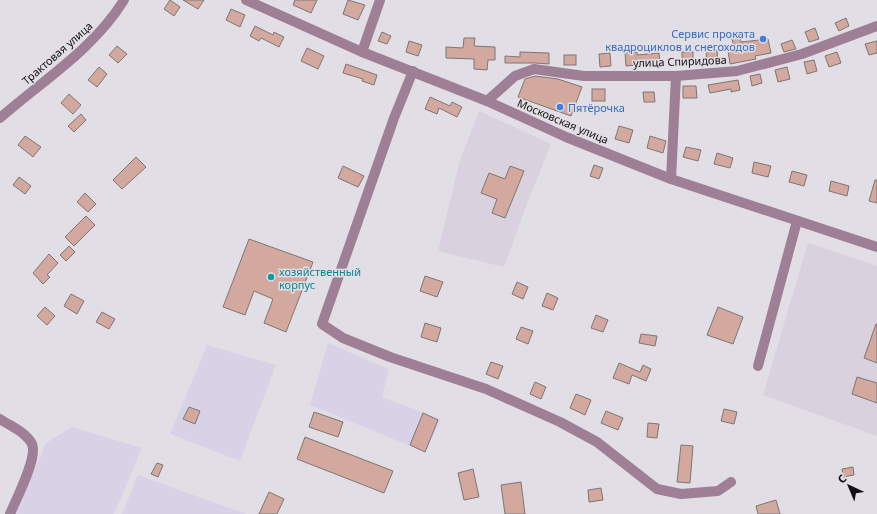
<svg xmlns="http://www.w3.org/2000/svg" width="877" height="514" font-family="'Noto Sans',sans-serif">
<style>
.industrial{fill:#d9d2e7}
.built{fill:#d9d1de}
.building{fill:#d3a89e;stroke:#7e7674}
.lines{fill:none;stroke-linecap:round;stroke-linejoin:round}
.minor{stroke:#9e7f95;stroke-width:10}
.shop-dot{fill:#3f7fe0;stroke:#e2dee5;stroke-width:1.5}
.culture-dot{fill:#0f9aa8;stroke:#e2dee5;stroke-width:1.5}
.labels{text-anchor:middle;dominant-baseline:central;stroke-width:3;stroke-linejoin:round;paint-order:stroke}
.shop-label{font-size:11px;fill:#366cbe;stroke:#e2dee5;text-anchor:end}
.street-label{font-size:11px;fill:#110f12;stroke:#e2dee5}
.culture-label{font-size:11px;fill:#0d838f;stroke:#e2dee5;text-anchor:start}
</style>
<rect width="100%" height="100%" fill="#e2dee5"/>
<!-- industrial -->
<g class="industrial">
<polygon points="328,343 389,369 382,397 441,419 425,452 310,405"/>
<polygon points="207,345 276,365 240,461 170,434"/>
<polygon points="72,427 142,448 114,514 16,514 46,443"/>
<polygon points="138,475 246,514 122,514"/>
</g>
<!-- built -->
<g class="built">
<polygon points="479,111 551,144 528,201 504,267 438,251 460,160"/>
<polygon points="808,243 877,266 877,436 763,395"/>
</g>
<!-- building -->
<g class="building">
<polygon points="170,0 180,7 174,16 164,9"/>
<polygon points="183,0 204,0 198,9"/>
<polygon points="295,0 317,0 311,13 293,5"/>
<polygon points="348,0 365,5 358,20 343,14"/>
<polygon points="231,9 245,15 240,27 226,20"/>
<polygon points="846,18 849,26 839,31 835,23"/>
<polygon points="255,26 273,35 274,32 284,37 279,47 261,38 259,41 250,36"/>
<polygon points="815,28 819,39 809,42 805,32"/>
<polygon points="382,32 391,36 387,44 378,41"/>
<polygon points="739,32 741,42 768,39 771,53 755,56 756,59 730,64 728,50 734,49 731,33"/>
<polygon points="464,38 475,38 474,46 495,47 495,60 488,60 487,70 474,69 474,59 446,58 446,47 463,48"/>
<polygon points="792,40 796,49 784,52 781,44"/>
<polygon points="409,41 422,45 418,56 406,52"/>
<polygon points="877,41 877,53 869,55 865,44"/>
<polygon points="117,46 127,54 118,63 109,55"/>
<polygon points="307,48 324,56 318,69 301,61"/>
<polygon points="717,50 718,63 707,64 706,51"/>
<polygon points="520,52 549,53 549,64 535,63 505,63 505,56 520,57"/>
<polygon points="637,52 637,55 659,53 660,63 626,66 625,53"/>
<rect x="682" y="52" width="11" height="13"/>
<polygon points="837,52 841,63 829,67 825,56"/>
<polygon points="610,53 611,66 600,67 599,54"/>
<rect x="564" y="55" width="12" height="10"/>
<polygon points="814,60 817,71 807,74 804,62"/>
<polygon points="346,64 377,75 374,85 362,81 363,79 343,73"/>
<polygon points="99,67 107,74 97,87 88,80"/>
<polygon points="787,67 790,79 778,82 775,70"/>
<polygon points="760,74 762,83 752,86 750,76"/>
<polygon points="535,76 558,79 582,87 571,116 518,97 525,79"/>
<polygon points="738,80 740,90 731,92 731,89 710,93 708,85"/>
<polygon points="683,86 696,86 697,98 683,98"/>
<rect x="592" y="89" width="13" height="12"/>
<polygon points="643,92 654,92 655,102 644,102"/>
<polygon points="69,94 81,105 73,114 61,103"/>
<polygon points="430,97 450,106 452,102 462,107 457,117 439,108 437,114 425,109"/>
<polygon points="81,114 86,120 74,132 68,126"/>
<polygon points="619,126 633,130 629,143 615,139"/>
<polygon points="25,136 41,147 33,157 18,145"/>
<polygon points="650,136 666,141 663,153 647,148"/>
<polygon points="686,147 701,150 698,161 683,157"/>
<polygon points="717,153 733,158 730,168 714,164"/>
<polygon points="136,157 146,167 122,189 113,180"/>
<polygon points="754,162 771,166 768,177 752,173"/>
<polygon points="594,165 603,168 599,179 590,176"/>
<polygon points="343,166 364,176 358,187 338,178"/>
<polygon points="510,166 524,171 505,218 492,213 497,199 481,193 489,173 505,179"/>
<polygon points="792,171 807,175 804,186 789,182"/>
<polygon points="19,177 31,186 25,194 13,185"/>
<polygon points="875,180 877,180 877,203 869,201"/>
<polygon points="831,181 849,186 847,196 829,191"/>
<polygon points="85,193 96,204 88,212 77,202"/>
<polygon points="86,216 95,225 74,246 65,237"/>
<polygon points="249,239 313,262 286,332 264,323 273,299 254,291 245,315 223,307"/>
<polygon points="69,246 75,252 66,261 60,255"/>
<polygon points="49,254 58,263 47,275 50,277 43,284 33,273"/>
<polygon points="425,276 443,282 437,297 420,291"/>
<polygon points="517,282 528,287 523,299 512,294"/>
<polygon points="547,293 558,298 553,310 542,306"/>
<polygon points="71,294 84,301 77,314 64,306"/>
<polygon points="45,307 55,316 47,325 37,316"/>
<polygon points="718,307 743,317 733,344 707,335"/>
<polygon points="102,312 115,319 109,329 96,322"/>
<polygon points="596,315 608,320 603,332 591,328"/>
<polygon points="425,323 441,328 437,342 421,337"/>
<polygon points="876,324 877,324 877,363 864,358"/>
<polygon points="521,327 533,331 528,344 516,339"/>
<polygon points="641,334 657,336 655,346 639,343"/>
<polygon points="491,362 503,366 498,379 486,374"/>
<polygon points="619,363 640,372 643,365 651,369 646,381 632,375 629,384 613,378"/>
<polygon points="857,377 877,383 877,403 852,394"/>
<polygon points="535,382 546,387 541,399 530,394"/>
<polygon points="576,394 591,400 585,415 570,408"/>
<polygon points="189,407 200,411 195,424 183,419"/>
<polygon points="724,409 737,412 734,424 721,421"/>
<polygon points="606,411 623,418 618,430 601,423"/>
<polygon points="314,412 343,422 338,437 309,427"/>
<polygon points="423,413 438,420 425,452 410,445"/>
<polygon points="648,423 659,424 657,438 647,437"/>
<polygon points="305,437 393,471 384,493 297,459"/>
<polygon points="681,445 693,446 690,483 677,482"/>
<polygon points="157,463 163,465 158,477 151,474"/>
<polygon points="853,467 854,475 843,477 842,469"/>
<polygon points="473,469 479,497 464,500 458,473"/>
<polygon points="521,482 525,514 505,514 501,485"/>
<polygon points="601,488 603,500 589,502 588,490"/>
<polygon points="269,492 284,499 277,514 259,514"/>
<polygon points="776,500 780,514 758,514 756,506"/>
</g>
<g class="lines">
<!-- minor -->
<g class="minor">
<polyline points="246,0 362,52 487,101 566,137 671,179 877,247"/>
<polyline points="362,52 380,0"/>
<polyline points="413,71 394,118 322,324 343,338 390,357 486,389 560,422 597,442 657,489 681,494 718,491 731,482"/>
<polyline points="487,101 515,76 534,69 584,76 676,76 737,71 802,54 877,26"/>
<path d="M0,118C42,81 94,49 124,0"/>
<polyline points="671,179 676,76"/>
<polyline points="758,366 797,221"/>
<path d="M0,419C10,426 26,432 32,444C38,458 16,499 10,514"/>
</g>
</g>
<!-- markers -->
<g class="shop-dot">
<circle cx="763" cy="39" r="4"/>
<circle cx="560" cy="107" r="4"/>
</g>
<circle class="culture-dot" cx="271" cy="277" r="4"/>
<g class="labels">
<!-- shop labels -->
<g class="shop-label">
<text x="755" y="33">Сервис проката<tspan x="755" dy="13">квадроциклов и снегоходов</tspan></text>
<text x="568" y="107" text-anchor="start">Пятёрочка</text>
</g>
<!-- street labels -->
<g class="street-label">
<text transform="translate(57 53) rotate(-41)">Трактовая улица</text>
<text transform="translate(680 61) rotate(-2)">улица Спиридова</text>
<text transform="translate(563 121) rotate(23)">Московская улица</text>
</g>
<!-- culture labels -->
<g class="culture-label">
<text x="279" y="271">хозяйственный<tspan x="279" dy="13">корпус</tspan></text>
</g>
</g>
<!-- north arrow -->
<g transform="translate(849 486) rotate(316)" stroke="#e2dee5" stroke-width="3" paint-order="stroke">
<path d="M0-3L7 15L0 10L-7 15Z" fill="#110f12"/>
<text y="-6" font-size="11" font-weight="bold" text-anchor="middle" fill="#110f12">С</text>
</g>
</svg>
